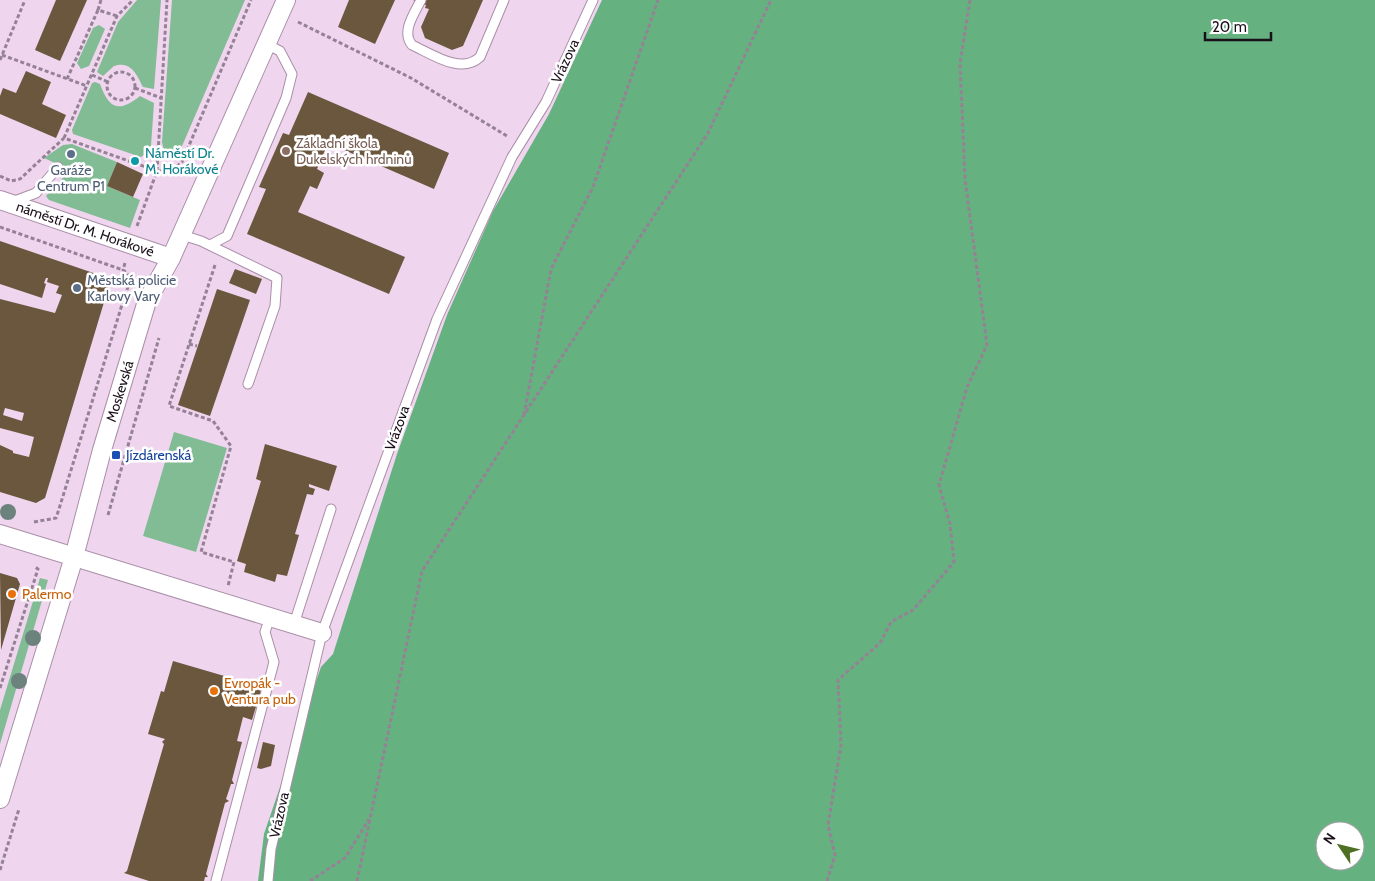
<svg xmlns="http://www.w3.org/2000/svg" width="1375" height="881" font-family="Cabin,sans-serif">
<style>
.green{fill:#82bc94}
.forest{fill:#65b180;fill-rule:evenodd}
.building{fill:#6b573e;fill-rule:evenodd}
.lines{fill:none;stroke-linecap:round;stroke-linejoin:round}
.lane-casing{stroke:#a98fa8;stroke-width:11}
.street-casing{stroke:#a98fa8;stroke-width:20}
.path{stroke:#958295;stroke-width:3;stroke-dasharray:4 2.5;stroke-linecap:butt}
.lane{stroke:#fff;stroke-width:9}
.street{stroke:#fff;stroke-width:18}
.tree{fill:#6c827d}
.education-dot{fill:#8d6e63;stroke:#fff;stroke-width:2}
.service-dot{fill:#5c6f8a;stroke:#fff;stroke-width:2}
.culture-dot{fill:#0f9aa8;stroke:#fff;stroke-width:2}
.transit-dot{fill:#1a4fb4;stroke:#fff;stroke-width:2}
.food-dot{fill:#e8710a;stroke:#fff;stroke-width:2}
.labels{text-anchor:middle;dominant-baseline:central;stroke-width:5;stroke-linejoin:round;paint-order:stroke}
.street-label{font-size:14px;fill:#191019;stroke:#fff}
.education-label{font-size:14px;fill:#785e54;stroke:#fff;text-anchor:start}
.culture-label{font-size:14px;fill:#0d838f;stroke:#fff;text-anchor:start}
.service-label{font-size:14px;fill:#4e5e75;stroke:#fff}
.transit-label{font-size:14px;fill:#164399;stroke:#fff;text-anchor:start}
.food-label{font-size:14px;fill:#c56008;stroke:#fff;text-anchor:start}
</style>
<rect width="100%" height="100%" fill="#f0d5ef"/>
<!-- green -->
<g class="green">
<path d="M137,0H161L154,89L143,87C137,75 131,60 114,66L103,76L97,72L118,22Z"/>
<path d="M172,0H245L179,153L175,156C167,155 163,150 162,142Z"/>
<polygon points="99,25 105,29 89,66 81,69 77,63 93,28"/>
<path d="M95,82L100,84C109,109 119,113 140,96L154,103L151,146L148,152L141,157L73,134L72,130L92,83Z"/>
<polygon points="72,144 117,162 107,186 140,200 130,228 49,200 46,196 70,170 44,158 63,145"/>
<polygon points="174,432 227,448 196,552 143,536"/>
<polygon points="40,578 48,580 0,744 0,710"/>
</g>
<!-- forest -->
<path class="forest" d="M602,0H1375V881H258L264,834L321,667L333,654L397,454L447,315L493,211L549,114ZM1325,831H1355V861H1325Z"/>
<!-- building -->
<g class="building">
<polygon points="56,0 87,0 60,61 35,50"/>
<polygon points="349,0 395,0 375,44 338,27"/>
<polygon points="413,0 483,0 463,46 452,50 425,38 421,27 429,9 425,8 426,5"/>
<polygon points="26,71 51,82 42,104 66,115 56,138 0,114 0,96 3,88 16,93"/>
<polygon points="308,92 449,153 434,189 328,143 317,169 324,173 317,189 310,186 298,212 405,257 389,294 247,234 266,189 259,187 283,133 289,135"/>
<polygon points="117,162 143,174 133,197 107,186"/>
<path d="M0,241L111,279L45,498L36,503L0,492V445L13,451V453L29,457L34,437L0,428V299L55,313L62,295L56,293L59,286L47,282L48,278H46L44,283L46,284L42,298L0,284ZM5,408L24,413L22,421L3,415Z"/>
<polygon points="235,269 262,279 256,294 229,283"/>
<polygon points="217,289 250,300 210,416 178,405"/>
<polygon points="265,444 337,466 329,491 309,484 309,487 315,489 313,495 307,494 295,534 299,535 287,576 277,574 275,582 244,572 246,564 237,561 261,481 256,479"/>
<polygon points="0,573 17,578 20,584 1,650"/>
<polygon points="173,661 262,687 252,720 243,717 237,741 242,742 232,780 234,784 231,784 226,799 229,801 225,803 206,874 208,877 205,877 204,881 149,881 124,873 127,871 164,744 162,742 165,739 148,734 161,691 164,692"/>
<polygon points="263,742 275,745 271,766 261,769 257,768"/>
</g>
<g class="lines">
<defs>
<g id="lane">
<path d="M421,0C414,14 401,32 412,45C432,54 461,75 480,57L504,0"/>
<polyline points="12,202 36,193 58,167"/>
<polyline points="182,235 201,241 277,278 275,306 248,384"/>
<polyline points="210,245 227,236 286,98 292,74 280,51 266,44"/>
<polyline points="294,624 331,509"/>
<polyline points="216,881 274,662 265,632 270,617"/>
<polyline points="268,881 271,849 322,633 437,319 512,157 546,102 593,0"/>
</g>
<g id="street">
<path id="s1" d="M0,200L171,258"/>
<polyline points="0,534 322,633"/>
<path id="s2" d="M0,799L74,557L102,450L147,301L171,258L286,0"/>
</g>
</defs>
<!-- lane casing -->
<use href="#lane" class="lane-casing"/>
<!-- street casing -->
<use href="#street" class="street-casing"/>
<!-- path -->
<g class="path">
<polyline points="101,0 98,10 117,16"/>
<polyline points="298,22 411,78 507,136"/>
<polyline points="2,55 87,86"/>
<polyline points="0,60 25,0"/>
<circle cx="121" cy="86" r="14"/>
<polyline points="92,75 108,82"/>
<polyline points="67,79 98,10"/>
<polyline points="135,88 161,98"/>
<polyline points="64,138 117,16 133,0"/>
<polyline points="0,176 11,181 20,179 64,138 157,171 171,171 182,162 251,0"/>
<polyline points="137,226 157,171 167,0"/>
<polyline points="0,227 123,270"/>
<path d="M125,263L123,270C133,277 129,284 125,295H128"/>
<polyline points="215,265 169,406 213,421 231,446 201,552 234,562 228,586"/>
<polyline points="189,344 197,346"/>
<polyline points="524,415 551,269 593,187 658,0"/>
<polyline points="108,515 159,338"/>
<polyline points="34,522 56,518 59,509 125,295"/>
<polyline points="0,688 38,569 35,567"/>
<polyline points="0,870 19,809"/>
<polyline points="310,881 345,858 369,819"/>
<polyline points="357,881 422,571 708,133 771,0"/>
<polyline points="827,881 835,855 828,825 841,745 838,680 880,643 891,622 913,610 954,562 950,524 939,485 967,387 987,345 965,179 960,63 970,0"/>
</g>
<!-- lane -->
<use href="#lane" class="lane"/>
<!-- street -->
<use href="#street" class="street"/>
</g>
<!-- trees -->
<g class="tree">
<circle cx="8" cy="512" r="8"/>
<circle cx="33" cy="638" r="8"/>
<circle cx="19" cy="681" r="8"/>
</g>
<!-- markers -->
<circle class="education-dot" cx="286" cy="151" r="5"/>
<g class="service-dot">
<circle cx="71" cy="154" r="5"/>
<circle cx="77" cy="288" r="5"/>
</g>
<circle class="culture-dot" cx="135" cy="161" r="5"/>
<rect class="transit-dot" x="111" y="450" width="10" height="10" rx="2.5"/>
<g class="food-dot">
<circle cx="12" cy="594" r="5"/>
<circle cx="214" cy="691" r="5"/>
</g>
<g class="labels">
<!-- street labels -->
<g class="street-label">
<text transform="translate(565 61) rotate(-65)">Vrázova</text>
<text stroke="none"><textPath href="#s1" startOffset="90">náměstí Dr. M. Horákové</textPath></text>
<text stroke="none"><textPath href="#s2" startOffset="425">Moskevská</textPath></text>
<text transform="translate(397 428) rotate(-70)">Vrázova</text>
<text transform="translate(279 815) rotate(-77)">Vrázova</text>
</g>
<!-- education labels -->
<g class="education-label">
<text x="296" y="143">Základní škola<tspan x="296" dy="16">Dukelských hrdninů</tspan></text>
</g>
<!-- culture labels -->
<g class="culture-label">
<text x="145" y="153">Náměstí Dr.<tspan x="145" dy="16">M. Horákové</tspan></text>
</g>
<!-- service labels -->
<g class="service-label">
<text x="71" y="170">Garáže<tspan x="71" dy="16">Centrum P1</tspan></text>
<text x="87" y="280" text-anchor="start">Městská policie<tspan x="87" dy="16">Karlovy Vary</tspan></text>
</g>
<!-- transit labels -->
<g class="transit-label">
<text x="126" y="455">Jízdárenská</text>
</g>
<!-- food labels -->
<g class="food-label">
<text x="22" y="594">Palermo</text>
<text x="224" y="683">Evropák -<tspan x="224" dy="16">Ventura pub</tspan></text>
</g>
</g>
<!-- north arrow -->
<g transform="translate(1340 846) rotate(305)"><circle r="24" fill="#ffffff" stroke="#a39fa3"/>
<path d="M0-4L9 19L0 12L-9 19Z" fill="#4f6f25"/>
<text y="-8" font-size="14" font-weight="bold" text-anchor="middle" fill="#191019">N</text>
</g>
<!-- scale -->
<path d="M1205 32v8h66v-8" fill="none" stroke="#191019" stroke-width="2.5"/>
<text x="1212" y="32" font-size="15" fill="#191019" stroke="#ffffff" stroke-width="4" paint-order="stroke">20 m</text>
</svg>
